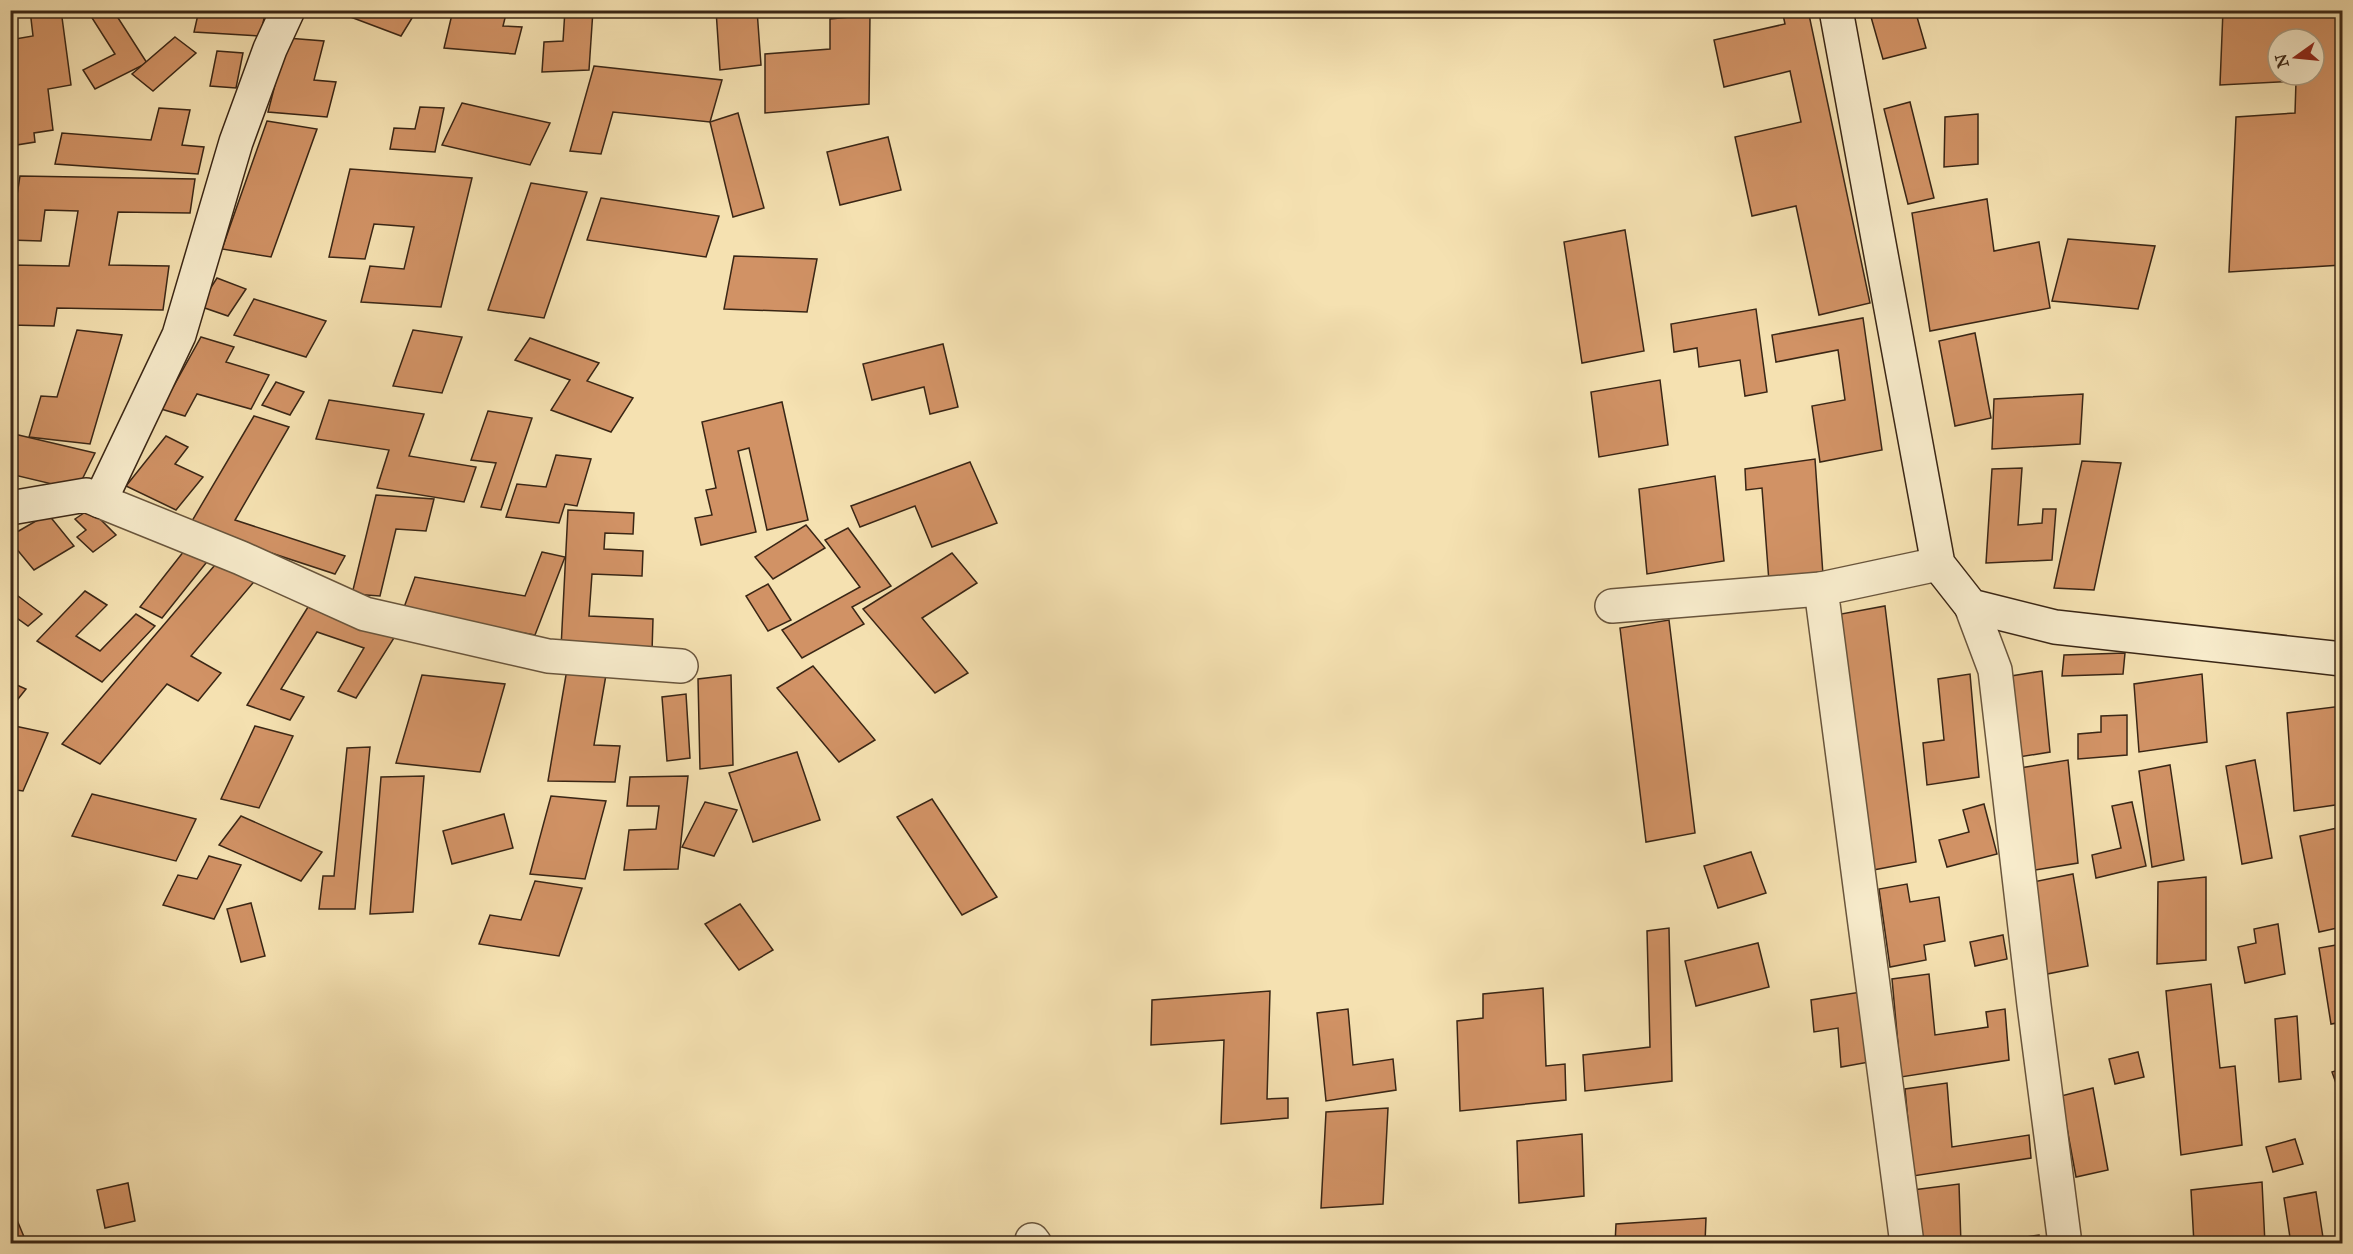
<svg xmlns="http://www.w3.org/2000/svg" width="2353" height="1254" font-family="'IM FELL Great Primer',serif">
<style>
.building{fill:#d19265;stroke:#3a2615;stroke-width:1.5;fill-rule:evenodd}
.lines{fill:none;stroke-linecap:round;stroke-linejoin:round}
.street-casing{stroke:#69553c;stroke-width:36}
.secondary-casing{stroke:#3a2615;stroke-width:36}
.street{stroke:#f8eccc;stroke-width:33}
.secondary{stroke:#f8eccc;stroke-width:33}
</style>
<rect width="100%" height="100%" fill="#f5e1b1"/>
<filter id="stains"><feTurbulence type="fractalNoise" baseFrequency=".00333" numOctaves="4"/><feColorMatrix values="0 0 0 0 .2 0 0 0 0 .09 0 0 0 0 .02 0 0 0 .5 -.17"/></filter>
<radialGradient id="worn" r=".72"><stop offset=".6" stop-color="#630" stop-opacity="0"/><stop offset="1" stop-color="#630" stop-opacity=".3"/></radialGradient>
<!-- building -->
<g class="building">
<polygon points="30,10 61,10 71,85 48,89 53,130 34,133 35,142 10,146 10,40 33,36"/>
<polygon points="87,10 113,10 147,63 95,89 83,70 115,54"/>
<polygon points="199,10 266,10 260,36 194,32"/>
<polygon points="332,10 417,10 401,36"/>
<polygon points="453,10 507,10 503,26 522,27 515,54 444,48"/>
<polygon points="565,10 593,10 589,70 542,72 544,42 563,41"/>
<polygon points="716,10 757,10 761,65 720,70"/>
<polygon points="796,10 824,10 824,13 796,16"/>
<polygon points="1782,10 1808,10 1870,303 1819,315 1796,206 1752,216 1735,137 1801,122 1790,71 1724,87 1714,40 1785,24"/>
<polygon points="1869,10 1915,10 1926,48 1883,59"/>
<path d="M2223,10H2342V265L2229,272L2236,117L2295,113L2296,81L2220,85ZM2278,39H2314V75H2278Z"/>
<polygon points="870,15 869,104 765,113 765,54 830,49 830,19"/>
<polygon points="175,37 196,53 153,91 132,74"/>
<polygon points="287,38 324,41 314,80 336,82 327,117 268,112"/>
<polygon points="217,51 243,53 236,88 210,86"/>
<polygon points="594,66 722,80 710,122 613,112 601,154 570,151"/>
<polygon points="1910,102 1934,198 1908,204 1884,109"/>
<polygon points="462,103 550,123 530,165 442,145"/>
<polygon points="420,107 444,108 435,152 390,149 394,128 415,129"/>
<polygon points="159,108 190,110 182,145 204,147 198,174 55,164 62,133 151,140"/>
<polygon points="738,113 764,208 733,217 710,122"/>
<polygon points="1978,114 1978,164 1944,167 1945,117"/>
<polygon points="267,121 317,129 271,257 222,249"/>
<polygon points="888,137 901,190 840,205 827,152"/>
<polygon points="350,169 472,178 441,307 361,302 370,266 404,269 414,227 374,224 365,259 329,257"/>
<polygon points="20,176 195,179 190,213 118,212 109,265 169,266 163,310 57,308 54,326 10,325 10,265 69,266 78,211 45,210 41,241 10,240"/>
<polygon points="531,183 587,192 544,318 488,310"/>
<polygon points="601,198 719,216 706,257 587,240"/>
<polygon points="1987,199 1994,251 2039,242 2050,308 1930,331 1912,213"/>
<polygon points="1625,230 1644,351 1582,363 1564,242"/>
<polygon points="2068,239 2155,246 2138,309 2052,301"/>
<polygon points="734,256 817,259 807,312 724,309"/>
<polygon points="217,278 246,289 228,316 199,306"/>
<polygon points="254,299 326,321 306,357 234,335"/>
<polygon points="1756,309 1767,392 1745,396 1740,360 1699,367 1697,348 1674,352 1671,324"/>
<polygon points="1863,318 1882,450 1820,462 1812,406 1845,400 1838,350 1776,362 1772,335"/>
<polygon points="77,330 122,335 90,444 29,437 41,396 57,397"/>
<polygon points="413,330 462,337 442,393 393,386"/>
<polygon points="1975,333 1991,418 1955,426 1939,341"/>
<polygon points="201,337 234,347 226,362 269,375 251,409 197,394 185,416 161,409"/>
<polygon points="530,338 599,363 587,381 633,398 611,432 551,410 570,380 515,360"/>
<polygon points="943,344 958,407 930,414 924,387 872,400 863,364"/>
<polygon points="1660,380 1668,445 1599,457 1591,392"/>
<polygon points="276,382 304,392 290,415 262,405"/>
<polygon points="2083,394 2080,444 1992,449 1994,399"/>
<polygon points="329,400 424,414 409,456 476,467 464,502 377,488 389,450 316,439"/>
<polygon points="782,402 808,520 767,530 749,448 738,451 756,532 701,545 695,518 712,515 706,490 716,488 702,422"/>
<polygon points="488,411 532,418 501,510 481,507 496,463 471,460"/>
<polygon points="254,416 289,427 235,520 345,556 335,574 189,526"/>
<polygon points="10,433 95,453 77,490 10,474"/>
<polygon points="166,436 188,447 175,464 203,477 176,510 126,486"/>
<polygon points="556,455 591,459 577,506 565,504 559,523 506,517 517,484 546,487"/>
<polygon points="1815,459 1823,575 1769,582 1762,488 1746,490 1745,469"/>
<polygon points="2082,461 2121,463 2094,590 2054,588"/>
<polygon points="970,462 997,523 932,547 915,506 860,527 851,506"/>
<polygon points="2022,468 2018,525 2042,523 2043,509 2056,509 2052,560 1986,563 1992,469"/>
<polygon points="1715,476 1724,561 1647,574 1639,489"/>
<polygon points="376,495 434,499 426,531 396,529 380,596 352,594"/>
<polygon points="90,509 116,535 93,552 77,537 86,530 75,519"/>
<polygon points="568,510 634,513 633,534 605,533 604,549 643,551 642,576 592,574 589,616 653,619 652,652 561,648"/>
<polygon points="48,514 74,546 34,570 10,541 10,536"/>
<polygon points="806,525 825,548 773,579 755,557"/>
<polygon points="848,528 891,586 852,607 864,624 802,658 782,630 860,587 825,540"/>
<polygon points="188,546 210,558 162,618 140,607"/>
<polygon points="542,552 565,557 535,635 402,613 415,577 525,596"/>
<polygon points="952,553 977,583 922,618 968,673 935,693 863,609"/>
<polygon points="221,558 258,577 191,656 221,673 198,701 167,684 100,764 62,744"/>
<polygon points="768,584 791,620 768,631 746,596"/>
<polygon points="10,590 42,614 28,626 10,613"/>
<polygon points="85,591 107,605 76,636 100,651 136,614 155,626 102,682 37,641"/>
<polygon points="1885,606 1916,862 1873,870 1841,614"/>
<polygon points="308,607 394,638 356,698 338,691 364,648 317,632 281,689 304,697 290,720 247,705"/>
<polygon points="1669,620 1695,833 1646,842 1620,628"/>
<polygon points="2125,653 2123,674 2062,676 2064,655"/>
<polygon points="813,666 875,740 839,762 777,688"/>
<polygon points="567,669 607,669 594,745 620,746 615,782 548,781"/>
<polygon points="2042,671 2050,752 2013,758 2005,677"/>
<polygon points="1970,674 1979,777 1927,785 1923,743 1944,740 1938,679"/>
<polygon points="2202,674 2207,742 2139,752 2134,684"/>
<polygon points="422,675 505,684 480,772 396,763"/>
<polygon points="731,675 733,765 700,769 698,679"/>
<polygon points="10,682 26,689 10,709"/>
<polygon points="686,694 690,758 667,761 662,697"/>
<polygon points="2342,706 2342,804 2294,811 2287,713"/>
<polygon points="2127,715 2127,755 2078,759 2078,734 2101,732 2101,716"/>
<polygon points="10,725 48,733 23,791 10,789"/>
<polygon points="255,726 293,736 259,808 221,799"/>
<polygon points="370,747 355,909 319,909 323,876 334,876 347,748"/>
<polygon points="797,752 820,820 753,842 729,773"/>
<polygon points="2068,760 2078,863 2029,871 2020,768"/>
<polygon points="2255,760 2272,858 2242,864 2226,766"/>
<polygon points="2170,765 2184,860 2152,867 2139,771"/>
<polygon points="424,776 413,912 370,914 381,777"/>
<polygon points="688,776 678,869 624,870 629,830 656,829 659,806 627,806 630,777"/>
<polygon points="92,794 196,819 176,861 72,836"/>
<polygon points="551,796 606,801 585,879 530,874"/>
<polygon points="932,799 997,897 962,915 897,817"/>
<polygon points="705,802 737,810 714,856 682,847"/>
<polygon points="2132,802 2146,866 2096,878 2092,855 2121,848 2112,806"/>
<polygon points="1984,804 1997,854 1947,867 1939,840 1969,832 1963,810"/>
<polygon points="504,814 513,848 452,864 443,831"/>
<polygon points="241,816 322,852 301,881 219,845"/>
<polygon points="2342,827 2342,927 2319,932 2300,836"/>
<polygon points="1751,852 1766,893 1718,908 1704,866"/>
<polygon points="209,856 241,865 214,919 163,905 178,875 197,879"/>
<polygon points="2073,874 2088,966 2047,974 2033,882"/>
<polygon points="2206,877 2206,960 2157,964 2158,882"/>
<polygon points="535,881 582,888 559,956 479,944 490,915 521,920"/>
<polygon points="1907,884 1910,902 1939,897 1945,941 1924,945 1926,960 1890,967 1879,889"/>
<polygon points="251,903 265,956 241,962 227,909"/>
<polygon points="740,904 773,950 739,970 705,924"/>
<polygon points="2278,924 2285,974 2245,983 2238,947 2256,943 2254,929"/>
<polygon points="1669,928 1672,1081 1585,1091 1583,1055 1650,1047 1647,931"/>
<polygon points="2003,935 2007,959 1975,966 1970,942"/>
<polygon points="1758,943 1769,987 1696,1006 1685,961"/>
<polygon points="2342,944 2342,1022 2331,1024 2319,948"/>
<polygon points="1929,974 1935,1035 1988,1027 1986,1012 2005,1009 2009,1060 1901,1077 1892,979"/>
<polygon points="2211,984 2220,1068 2235,1066 2242,1145 2181,1155 2166,991"/>
<polygon points="1543,988 1546,1066 1565,1064 1566,1100 1460,1111 1457,1021 1483,1018 1483,994"/>
<polygon points="1270,991 1267,1099 1288,1098 1288,1118 1221,1124 1224,1040 1151,1045 1152,1000"/>
<polygon points="1867,991 1875,1061 1841,1067 1838,1028 1814,1032 1811,1000"/>
<polygon points="1348,1009 1353,1065 1393,1059 1396,1090 1326,1101 1317,1013"/>
<polygon points="2297,1016 2301,1079 2279,1082 2275,1019"/>
<polygon points="2138,1052 2144,1077 2115,1084 2109,1059"/>
<polygon points="2342,1069 2342,1100 2332,1072"/>
<polygon points="1947,1083 1952,1147 2029,1135 2031,1158 1913,1176 1905,1089"/>
<polygon points="2093,1088 2108,1170 2076,1177 2061,1096"/>
<polygon points="1388,1108 1383,1204 1321,1208 1326,1112"/>
<polygon points="1582,1134 1584,1196 1519,1203 1517,1141"/>
<polygon points="2295,1139 2303,1164 2273,1172 2266,1147"/>
<polygon points="2262,1182 2265,1244 2194,1244 2191,1190"/>
<polygon points="128,1183 135,1221 105,1228 97,1190"/>
<polygon points="1959,1184 1961,1244 1915,1244 1913,1190"/>
<polygon points="2316,1192 2324,1244 2291,1244 2284,1198"/>
<polygon points="1706,1218 1705,1243 1615,1244 1616,1224"/>
<polygon points="17,1220 27,1244 10,1244 10,1222"/>
<polygon points="2039,1235 2040,1244 1983,1244"/>
</g>
<g class="lines">
<defs>
<g id="street">
<polyline points="100,501 241,558 365,614 548,656 681,666"/>
<polyline points="1612,606 1821,589"/>
<polyline points="1971,606 1995,670 2034,1005 2065,1244"/>
<polyline points="1032,1240 1035,1244"/>
<polyline points="1907,1244 1821,589 1938,564"/>
</g>
<g id="secondary">
<polyline points="1836,10 1938,564 1971,606 2055,627 2342,659"/>
<polyline points="10,508 86,495 100,501 179,335 236,142 270,49 288,10"/>
</g>
</defs>
<!-- street casing -->
<use href="#street" class="street-casing"/>
<!-- secondary casing -->
<use href="#secondary" class="secondary-casing"/>
<!-- street -->
<use href="#street" class="street"/>
<!-- secondary -->
<use href="#secondary" class="secondary"/>
</g>
<!-- margin -->
<rect width="2353" height="1254" fill="none" stroke="#f5e1b1" stroke-width="36"/>
<rect x="12" y="12" width="2329" height="1230" fill="none" stroke="#3a2615" stroke-width="3"/>
<rect x="18" y="18" width="2317" height="1218" fill="none" stroke="#3a2615" stroke-width="1.5"/>
<!-- north arrow -->
<g transform="translate(2296 57) rotate(255)"><circle r="28" fill="#f8eccc" stroke="#ac9d83" stroke-width="1.5"/>
<path d="M0-4.5L10 22L0 15L-10 22Z" fill="#8f2418"/>
<text y="-9" font-size="16" font-weight="bold" text-anchor="middle" fill="#3a2615">N</text>
</g>
<rect width="100%" height="100%" filter="url(#stains)"/>
<rect width="100%" height="100%" fill="url(#worn)"/>
</svg>
